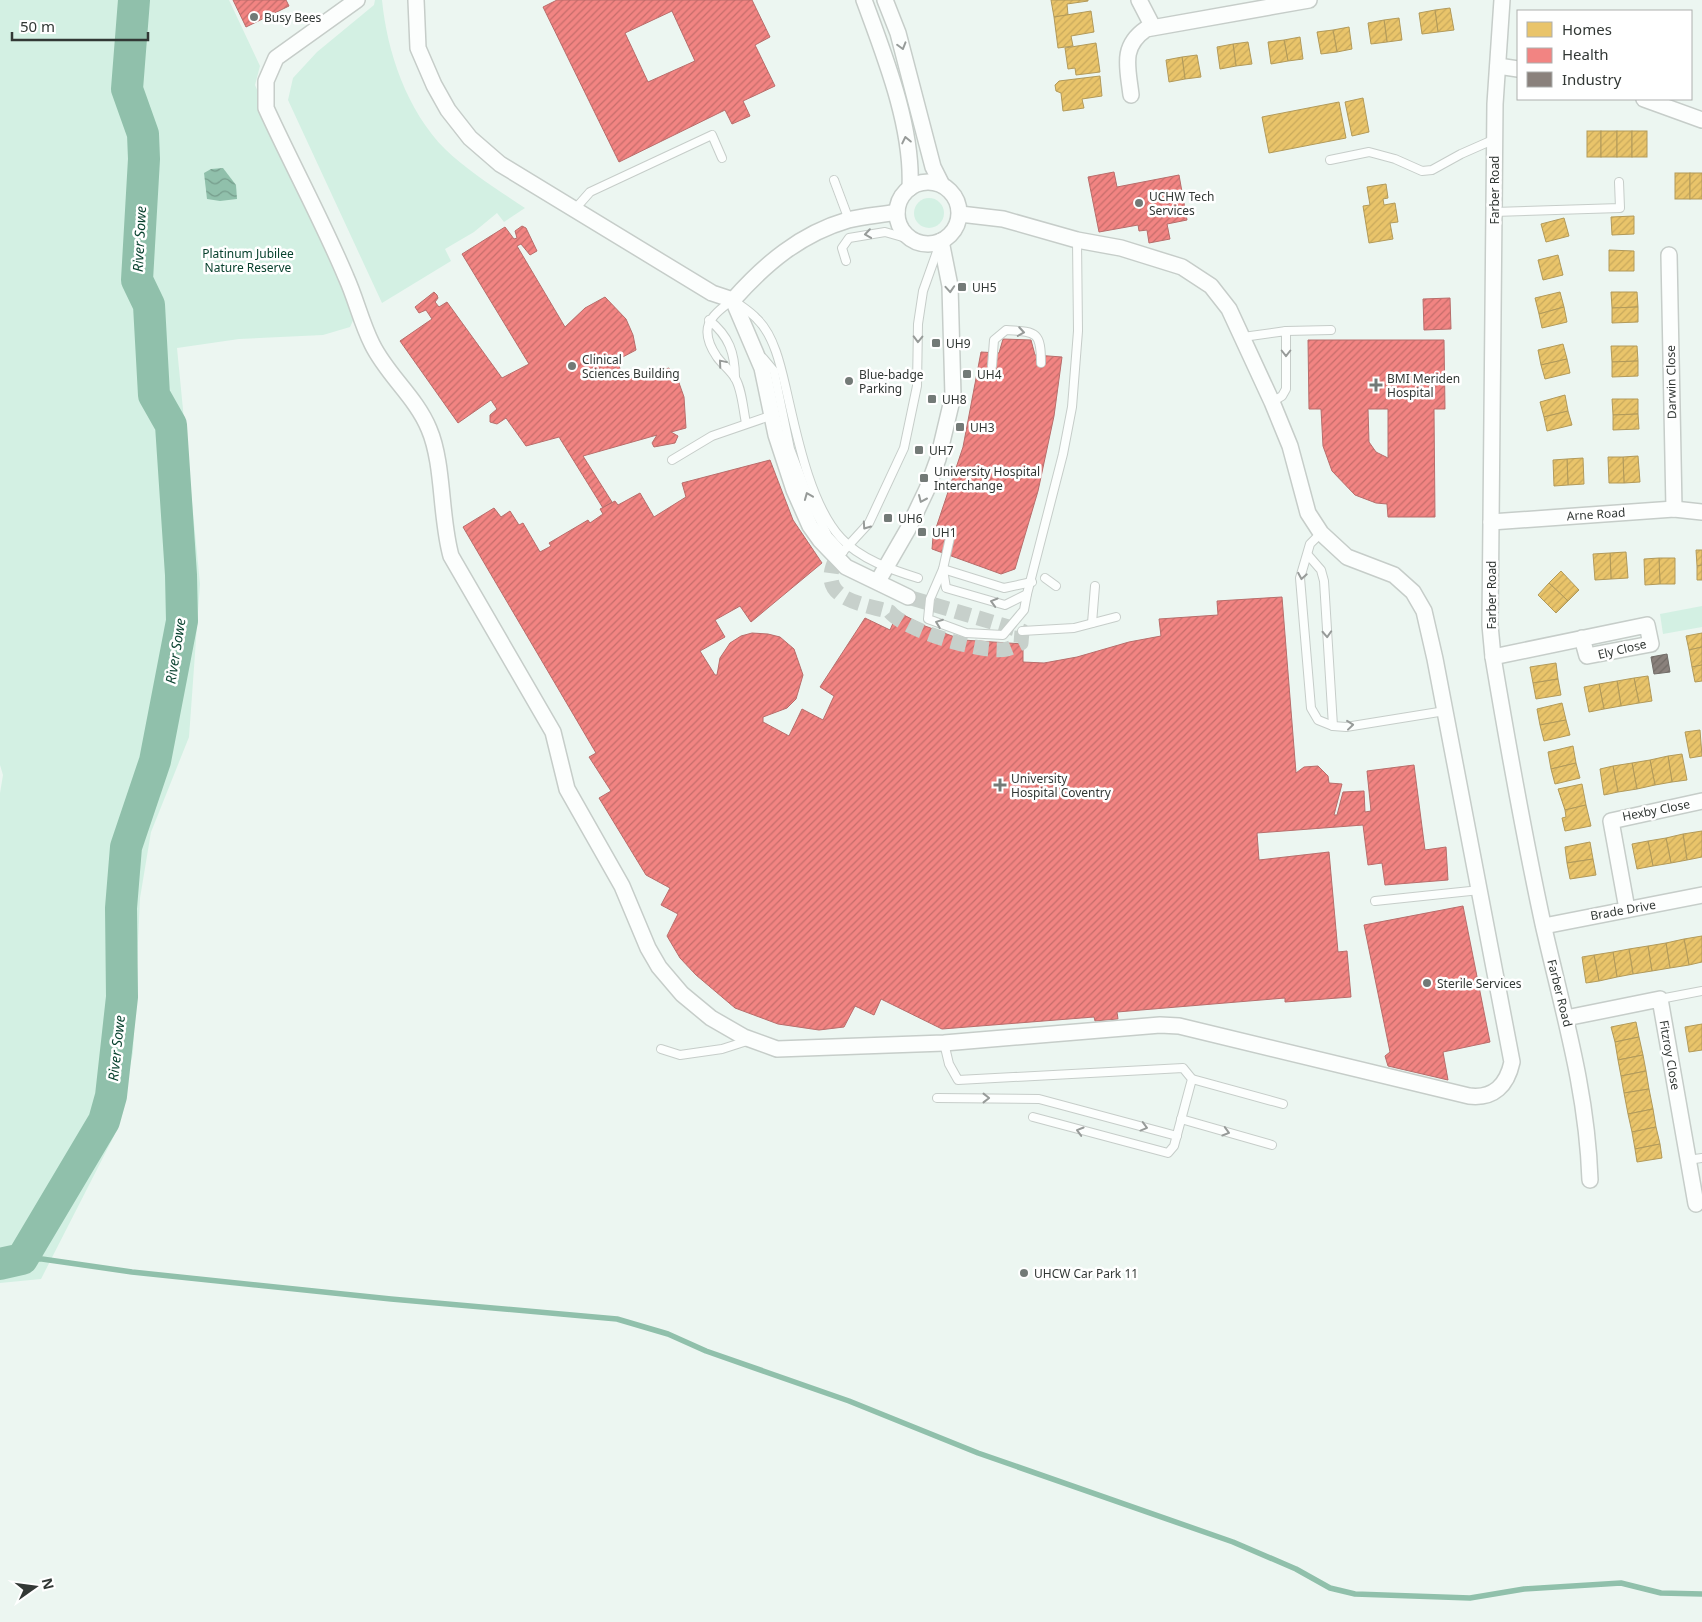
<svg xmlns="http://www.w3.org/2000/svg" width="1702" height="1622" font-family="'Noto Sans',sans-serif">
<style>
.green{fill:#d3f0e3}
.water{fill:url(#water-waves)}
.homes{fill:url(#homes-hatch);stroke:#b29a5a}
.health{fill:url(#health-hatch);stroke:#b86d6b;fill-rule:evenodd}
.industry{fill:url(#industry-hatch);stroke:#706b67}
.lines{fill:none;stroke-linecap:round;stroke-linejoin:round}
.stream{stroke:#90c0ab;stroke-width:5.5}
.river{stroke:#90c0ab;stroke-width:32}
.minor-tunnel{stroke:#c7d0cb;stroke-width:15;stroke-dasharray:15 8;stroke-linecap:butt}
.service-casing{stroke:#c6cdc9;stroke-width:10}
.minor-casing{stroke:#c6cdc9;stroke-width:18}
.service{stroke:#fcfefd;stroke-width:8}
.minor{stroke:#fcfefd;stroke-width:15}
.oneway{stroke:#979b99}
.poi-dot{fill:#737a77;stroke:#fff;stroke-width:2}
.labels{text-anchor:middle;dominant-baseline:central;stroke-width:5;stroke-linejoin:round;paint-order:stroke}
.poi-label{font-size:12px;fill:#323835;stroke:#fff;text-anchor:start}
.street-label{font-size:12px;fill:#323835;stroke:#fff}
.park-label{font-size:12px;fill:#08412d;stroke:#fff}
.water-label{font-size:14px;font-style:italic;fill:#063f2c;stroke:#fff}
</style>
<defs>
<pattern id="water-waves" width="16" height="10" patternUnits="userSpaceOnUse" patternTransform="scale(1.25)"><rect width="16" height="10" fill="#90c0ab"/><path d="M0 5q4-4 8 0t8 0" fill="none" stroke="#769d8c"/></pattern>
<pattern id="homes-hatch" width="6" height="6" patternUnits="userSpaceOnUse" patternTransform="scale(1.25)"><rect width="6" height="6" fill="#e9c46a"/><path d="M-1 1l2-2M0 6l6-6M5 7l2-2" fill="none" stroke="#c8a95c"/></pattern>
<pattern id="health-hatch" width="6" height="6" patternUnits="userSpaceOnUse" patternTransform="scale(1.25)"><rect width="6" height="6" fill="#f28482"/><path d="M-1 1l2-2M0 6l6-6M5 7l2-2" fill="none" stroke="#c56d6b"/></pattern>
<pattern id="industry-hatch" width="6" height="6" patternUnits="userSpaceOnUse" patternTransform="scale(1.25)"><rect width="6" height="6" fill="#8a817c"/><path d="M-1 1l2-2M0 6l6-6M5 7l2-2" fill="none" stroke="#716b66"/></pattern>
</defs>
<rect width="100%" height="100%" fill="#ecf6f1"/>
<!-- green -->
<g class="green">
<polygon points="0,0 229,0 260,66 255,85 357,312 350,327 323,335 239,339 177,348 200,584 189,737 151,832 140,898 133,1053 114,1136 41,1279 0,1283 0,793 3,775 0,765"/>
<path d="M375,0H382C387,52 407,111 445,149C469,172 498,190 525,208L504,222L497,213L474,232L445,249L451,261L382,303L288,100L293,78L317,52L374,5Z"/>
<circle cx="929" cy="213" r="15"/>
<polygon points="1702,606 1702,627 1663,634 1660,614"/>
</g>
<!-- water -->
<polygon class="water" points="223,168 236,185 237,199 220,201 207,199 204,173 211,169"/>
<!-- homes -->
<g class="homes">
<polygon points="1051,0 1088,0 1088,1 1067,4 1068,15 1054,17"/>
<polygon points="1450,8 1454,30 1438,32 1435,10"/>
<polygon points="1435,10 1438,32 1422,34 1419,13"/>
<polygon points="1091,11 1094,32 1071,36 1073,46 1058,48 1054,17"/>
<polygon points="1399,18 1402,40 1387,42 1384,20"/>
<polygon points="1384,20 1387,42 1371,44 1368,23"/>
<polygon points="1349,27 1352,49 1337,52 1333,30"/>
<polygon points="1333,30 1337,52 1321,54 1317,32"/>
<polygon points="1300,37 1303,59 1288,61 1284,40"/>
<polygon points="1284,40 1288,61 1271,64 1268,42"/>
<polygon points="1248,42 1252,64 1236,66 1233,44"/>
<polygon points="1096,43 1100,72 1076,75 1075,68 1068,69 1065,48"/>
<polygon points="1233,44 1236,66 1220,69 1217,47"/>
<polygon points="1197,55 1201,77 1185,79 1182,57"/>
<polygon points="1182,57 1185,79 1169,82 1166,60"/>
<polygon points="1100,76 1102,96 1082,99 1084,108 1063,111 1061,93 1056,91 1055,85 1059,81"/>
<polygon points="1363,98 1369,132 1352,136 1345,102"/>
<polygon points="1339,102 1346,138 1269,153 1262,117"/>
<rect x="1587" y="131" width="14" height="26"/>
<rect x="1601" y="131" width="16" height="26"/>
<rect x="1617" y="131" width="15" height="26"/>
<rect x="1632" y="131" width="15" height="26"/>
<rect x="1675" y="173" width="15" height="26"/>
<rect x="1690" y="173" width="12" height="26"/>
<polygon points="1386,184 1388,198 1383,199 1384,205 1395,203 1398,222 1390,223 1393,239 1369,243 1363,206 1370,205 1367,187"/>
<polygon points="1634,216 1634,234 1612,235 1611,217"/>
<polygon points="1564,218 1569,236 1546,242 1541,224"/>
<polygon points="1609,250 1634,251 1634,271 1609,271"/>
<polygon points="1558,255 1563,275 1543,280 1538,260"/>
<polygon points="1560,292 1564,307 1539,314 1535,298"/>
<polygon points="1611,292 1637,292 1638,307 1612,308"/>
<polygon points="1564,307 1567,322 1542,328 1539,314"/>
<polygon points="1638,307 1638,322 1612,323 1612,308"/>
<polygon points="1563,344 1567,359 1541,365 1538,350"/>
<polygon points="1611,346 1637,346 1638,361 1612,362"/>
<polygon points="1567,359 1570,373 1545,379 1541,365"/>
<polygon points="1638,361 1638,376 1612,377 1612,362"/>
<polygon points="1565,395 1568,411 1544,417 1540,402"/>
<polygon points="1612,399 1638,399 1638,414 1613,415"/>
<polygon points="1568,411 1572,425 1547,431 1544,417"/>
<polygon points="1638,414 1639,429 1613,430 1613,415"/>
<polygon points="1638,456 1640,482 1624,483 1623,457"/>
<polygon points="1608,457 1623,457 1624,483 1609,483"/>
<polygon points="1583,458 1584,484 1568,485 1567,459"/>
<polygon points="1567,459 1568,485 1554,486 1553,460"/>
<polygon points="1696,550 1702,550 1702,565 1697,566"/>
<polygon points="1626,552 1628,578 1611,579 1610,553"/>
<polygon points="1610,553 1611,579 1595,580 1593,554"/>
<polygon points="1659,558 1675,558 1675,584 1660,584"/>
<polygon points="1659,558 1660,584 1645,585 1644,559"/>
<polygon points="1702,565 1702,580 1697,580 1697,566"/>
<polygon points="1561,571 1579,590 1568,601 1549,583"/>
<polygon points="1549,583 1568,601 1556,613 1538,595"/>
<polygon points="1702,633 1702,647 1689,650 1686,636"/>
<polygon points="1702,647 1702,665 1692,667 1689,650"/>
<polygon points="1556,663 1558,679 1533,683 1530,667"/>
<polygon points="1702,665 1702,681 1695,682 1692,667"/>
<polygon points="1648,676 1652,701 1639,703 1634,678"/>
<polygon points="1634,678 1639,703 1621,706 1617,681"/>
<polygon points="1558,679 1561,695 1536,699 1533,683"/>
<polygon points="1617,681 1621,706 1604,709 1599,684"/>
<polygon points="1599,684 1604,709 1589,712 1584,687"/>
<polygon points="1562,703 1566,720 1540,725 1537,709"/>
<polygon points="1566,720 1570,735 1544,741 1540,725"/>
<polygon points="1700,730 1702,756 1690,758 1685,732"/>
<polygon points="1573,746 1576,763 1551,769 1548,752"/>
<polygon points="1682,754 1687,780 1672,782 1668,756"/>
<polygon points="1668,756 1672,782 1655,785 1650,760"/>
<polygon points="1650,760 1655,785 1637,789 1632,763"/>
<polygon points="1576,763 1580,778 1555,784 1551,769"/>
<polygon points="1632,763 1637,789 1618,792 1613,766"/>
<polygon points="1613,766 1618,792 1604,795 1600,769"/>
<polygon points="1582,784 1586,805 1565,810 1558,789"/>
<polygon points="1586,805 1591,826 1565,831 1562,818 1566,817 1565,810"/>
<polygon points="1702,831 1702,857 1687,860 1683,834"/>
<polygon points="1683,834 1687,860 1671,863 1666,838"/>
<polygon points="1666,838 1671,863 1653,866 1648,841"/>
<polygon points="1648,841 1653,866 1637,869 1632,844"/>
<polygon points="1590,842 1593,859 1567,863 1565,847"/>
<polygon points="1593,859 1596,875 1570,879 1567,863"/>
<polygon points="1702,936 1702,962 1689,965 1684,939"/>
<polygon points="1684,939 1689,965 1670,968 1666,943"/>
<polygon points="1666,943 1670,968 1652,971 1648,946"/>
<polygon points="1648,946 1652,971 1633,974 1629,949"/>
<polygon points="1629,949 1633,974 1617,977 1613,952"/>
<polygon points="1613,952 1617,977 1599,981 1594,955"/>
<polygon points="1594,955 1599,981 1586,983 1582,957"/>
<polygon points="1636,1022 1639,1037 1615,1042 1611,1027"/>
<polygon points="1702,1024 1702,1050 1689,1052 1685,1027"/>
<polygon points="1639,1037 1643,1055 1618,1060 1615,1042"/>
<polygon points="1643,1055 1646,1071 1621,1076 1618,1060"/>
<polygon points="1646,1071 1649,1089 1624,1093 1621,1076"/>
<polygon points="1649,1089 1653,1109 1628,1114 1624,1093"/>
<polygon points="1653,1109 1656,1127 1632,1132 1628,1114"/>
<polygon points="1656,1127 1660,1144 1635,1149 1632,1132"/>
<polygon points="1660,1144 1662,1158 1637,1162 1635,1149"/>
</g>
<!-- health -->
<g class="health">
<polygon points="233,0 286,0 289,6 246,27"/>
<path d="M557,0H752L770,37L755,45L775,86L743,101L750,116L732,124L725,110L619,162L543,7ZM672,11L695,61L648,82L625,33Z"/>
<polygon points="1114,172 1117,187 1179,175 1187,220 1167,224 1170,239 1149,243 1147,230 1139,231 1138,225 1099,232 1088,177"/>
<polygon points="522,226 526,228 537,251 530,255 521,244 517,246 565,327 585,308 605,297 626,319 633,335 636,350 617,360 624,380 669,368 678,380 684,397 686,428 671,432 678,436 675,443 654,447 652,443 657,435 583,456 612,502 603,508 559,437 526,446 506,418 497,424 490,422 490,415 497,409 491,400 458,423 400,341 432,319 426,310 419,313 415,307 434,292 437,295 438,298 435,302 439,307 447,302 502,378 529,364 462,254 505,227 514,239 517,238 515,231"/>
<polygon points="1450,298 1451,329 1424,330 1423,299"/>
<polygon points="1003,339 1031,340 1035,355 1062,357 1054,416 1038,491 1015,569 1001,574 932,549 933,537 963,447 981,352 999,353"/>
<path d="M1308,340H1444L1445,409H1434L1435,517H1388L1387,504L1376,503L1355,495L1332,471L1323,446L1321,409H1309ZM1368,409H1388V458L1376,452L1369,442Z"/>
<polygon points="770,460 793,520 822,563 751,622 740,606 715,620 725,637 700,651 715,675 717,675 720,658 730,643 741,636 752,633 768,634 780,637 794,649 803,675 796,699 787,708 763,717 763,722 789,736 802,709 823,720 834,696 820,687 865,618 890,630 898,612 925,626 963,640 1023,644 1023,662 1044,663 1077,657 1129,642 1161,636 1159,619 1218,615 1217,601 1282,597 1296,773 1304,767 1318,766 1328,776 1329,783 1342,784 1334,815 1337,815 1343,792 1364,791 1365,812 1371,811 1367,771 1414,765 1425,850 1446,847 1448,880 1385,885 1382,863 1368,865 1363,825 1257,833 1259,860 1329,852 1338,952 1347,951 1351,997 1285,1002 1285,998 1117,1012 1118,1019 1095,1021 1094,1017 942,1029 881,999 874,1015 855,1006 844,1027 819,1030 778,1024 735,1008 696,975 680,958 667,936 678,914 661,905 670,888 646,875 599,798 611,791 589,757 596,753 463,527 494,508 501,517 510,511 519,525 523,523 540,552 551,546 549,543 588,520 590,523 603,514 600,509 615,501 618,505 640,493 654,517 686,497 682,483"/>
<polygon points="1463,906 1490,1042 1443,1052 1448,1080 1388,1066 1385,1056 1390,1052 1364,925"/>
</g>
<!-- industry -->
<polygon class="industry" points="1667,654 1670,672 1654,674 1651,657"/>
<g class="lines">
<!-- stream -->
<polyline class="stream" points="22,1259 42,1259 132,1272 391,1299 617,1319 668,1334 706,1351 849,1401 978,1453 1233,1542 1296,1569 1330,1588 1355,1594 1470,1598 1524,1589 1621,1583 1661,1593 1702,1594"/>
<!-- river -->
<polyline class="river" points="0,1264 22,1259 104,1121 111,1096 122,997 121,908 126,847 155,761 182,621 181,575 171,425 154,395 149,305 137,280 144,159 143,134 127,89 134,0"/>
<!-- minor-tunnel -->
<path class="minor-tunnel" d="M836,559C816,599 860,603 890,612C906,631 983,654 1007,649C1011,648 1017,645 1021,643L1022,631L908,597"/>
<defs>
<g id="service">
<polyline points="1330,160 1369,152 1395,159 1422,171 1432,170 1461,154 1495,139"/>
<polyline points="834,180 849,220"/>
<polyline points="575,209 590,192 712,135 722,158"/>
<polyline points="1494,212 1620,208 1619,182"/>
<polyline points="846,261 842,248 849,238 885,232 913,240"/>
<path d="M709,320C729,336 735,353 735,378"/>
<polyline points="1286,331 1331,330"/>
<polyline points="1243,337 1286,331 1286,389 1282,396 1272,402"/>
<polyline points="763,358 774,371 790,449 809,499 828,536 843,552"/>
<path d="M992,366L994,340L1006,330C1036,332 1041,331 1041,363"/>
<path d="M746,423C743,409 742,389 735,378C730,370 722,364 717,357C698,329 709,316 733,300C741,306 751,312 757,319C774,335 781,367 786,389C796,432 810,505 841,538C860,559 892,570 918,578"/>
<polyline points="672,460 712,436 773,415"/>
<polyline points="951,533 943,569 946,588 1005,605 1027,594 1063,454 1072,407 1078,331 1077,240"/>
<polyline points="1321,533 1310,544 1300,578 1311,708 1318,720 1333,726 1346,727 1445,711"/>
<polyline points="1308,555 1321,570 1324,581 1333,726"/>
<polyline points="836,559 869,523 904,448 917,386 918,324 923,291 939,246"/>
<polyline points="1045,578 1056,586"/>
<polyline points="1027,594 1024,610 1003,635 966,633 928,619 930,599 943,569 1004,588 1032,582"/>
<polyline points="1092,623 1095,586"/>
<polyline points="1022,631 1074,628 1116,617"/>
<polyline points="1375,901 1480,890"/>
<polyline points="1660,999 1702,991"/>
<polyline points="944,1043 949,1064 958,1080 1183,1068 1192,1079 1174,1146 1168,1153 1033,1117"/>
<polyline points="661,1049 680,1055 722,1049 750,1040"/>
<polyline points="1192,1079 1283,1104"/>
<polyline points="937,1098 1039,1099 1177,1136"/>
<polyline points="1181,1119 1272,1145"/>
<polyline points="1688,1160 1702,1158"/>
</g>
<g id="minor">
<path d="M357,0L276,58L266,81V108C292,165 322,220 346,277C356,299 361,322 372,344C387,375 416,397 429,429C444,464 440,517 451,556L553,732L567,789L622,886L648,948L659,967L682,994L711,1018L744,1037L777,1049L944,1043L1160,1025L1179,1026L1469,1096C1494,1099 1507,1085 1512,1062L1435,659L1424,611L1413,592L1394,575L1347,557L1321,533L1308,513L1290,446L1272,402L1229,309L1211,286L1182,267L1121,248L1077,240L1003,219L960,214"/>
<polyline points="416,0 418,48 434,85 448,110 470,138 500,164 712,293 733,300 762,368 776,435 794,490 810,526 820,540 846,567 908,597"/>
<path d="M864,0C885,57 913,127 910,188"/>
<polyline points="885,0 898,33 933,167 942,185"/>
<polyline points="1139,0 1153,27"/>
<path d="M1502,0L1495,104L1491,522L1490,625L1493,657C1508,746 1524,836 1543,924C1563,1012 1587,1090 1590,1180"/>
<polyline points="1498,66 1518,69"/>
<path d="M1131,95C1128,68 1120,47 1146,29L1309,0"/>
<polyline points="1644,99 1702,120"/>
<circle cx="928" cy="213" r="31"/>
<polyline points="1669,255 1674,509"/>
<path d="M733,300C765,264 800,234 848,220C863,216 881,215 897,212"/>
<polyline points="1491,522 1674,509 1702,512"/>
<polyline points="878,581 908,529 927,489 938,459 953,396 950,286 941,241"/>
<polyline points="1493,657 1647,625 1651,644 1587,656 1582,638"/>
<polyline points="1627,909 1611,821 1702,801"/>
<polyline points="1544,926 1702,895"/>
<polyline points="1566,1018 1660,999 1696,1204"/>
</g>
</defs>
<!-- service casing -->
<use href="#service" class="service-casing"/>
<!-- minor casing -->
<use href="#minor" class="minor-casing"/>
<!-- service -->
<use href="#service" class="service"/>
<!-- minor -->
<use href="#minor" class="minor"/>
</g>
<!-- one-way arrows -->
<defs><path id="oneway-chevron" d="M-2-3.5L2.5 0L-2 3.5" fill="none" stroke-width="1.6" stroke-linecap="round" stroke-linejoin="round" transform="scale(1.25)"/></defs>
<g class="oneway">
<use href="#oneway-chevron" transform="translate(902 46) rotate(74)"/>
<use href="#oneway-chevron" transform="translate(906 140) rotate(-102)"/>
<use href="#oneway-chevron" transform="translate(868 234) rotate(172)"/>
<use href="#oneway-chevron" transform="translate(950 289) rotate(86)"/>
<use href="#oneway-chevron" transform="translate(1021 332) rotate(9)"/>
<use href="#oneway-chevron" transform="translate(918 339) rotate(91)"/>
<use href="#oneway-chevron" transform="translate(1286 353) rotate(90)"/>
<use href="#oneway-chevron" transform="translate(722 363) rotate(-130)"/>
<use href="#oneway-chevron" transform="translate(808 496) rotate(-112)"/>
<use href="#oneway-chevron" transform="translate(922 499) rotate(114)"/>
<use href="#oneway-chevron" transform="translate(866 526) rotate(125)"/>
<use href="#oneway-chevron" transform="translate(1302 576) rotate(100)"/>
<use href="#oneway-chevron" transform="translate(994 602) rotate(-164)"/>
<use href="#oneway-chevron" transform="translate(939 623) rotate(-159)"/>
<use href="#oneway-chevron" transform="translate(1327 634) rotate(87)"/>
<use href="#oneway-chevron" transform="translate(1350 725) rotate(-6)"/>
<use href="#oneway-chevron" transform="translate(986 1098)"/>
<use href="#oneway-chevron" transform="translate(1144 1127) rotate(15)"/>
<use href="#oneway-chevron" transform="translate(1080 1131) rotate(-164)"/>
<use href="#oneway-chevron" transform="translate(1226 1132) rotate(16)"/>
</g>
<!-- markers -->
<g class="poi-dot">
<circle cx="254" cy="17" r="5"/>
<circle cx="1139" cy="203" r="5"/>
<rect x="957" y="282" width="10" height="10" rx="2.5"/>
<rect x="931" y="338" width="10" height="10" rx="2.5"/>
<circle cx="572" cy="366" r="5"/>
<rect x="962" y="369" width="10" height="10" rx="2.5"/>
<circle cx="849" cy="381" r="5"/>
<path d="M1373.5 377.5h5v5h5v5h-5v5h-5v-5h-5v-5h5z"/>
<rect x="927" y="394" width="10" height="10" rx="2.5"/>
<rect x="955" y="422" width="10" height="10" rx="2.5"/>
<rect x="914" y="445" width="10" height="10" rx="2.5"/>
<rect x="919" y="473" width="10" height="10" rx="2.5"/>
<rect x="883" y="513" width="10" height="10" rx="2.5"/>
<rect x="917" y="527" width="10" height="10" rx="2.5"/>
<path d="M997.5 777.5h5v5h5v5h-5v5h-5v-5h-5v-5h5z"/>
<circle cx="1427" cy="983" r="5"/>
<circle cx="1024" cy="1273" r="5"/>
</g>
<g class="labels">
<!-- poi labels -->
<g class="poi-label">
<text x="264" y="17">Busy Bees</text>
<text x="1149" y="196">UCHW Tech<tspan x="1149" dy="14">Services</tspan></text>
<text x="972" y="287">UH5</text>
<text x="946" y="343">UH9</text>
<text x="582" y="359">Clinical<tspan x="582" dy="14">Sciences Building</tspan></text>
<text x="859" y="374">Blue-badge<tspan x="859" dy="14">Parking</tspan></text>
<text x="977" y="374">UH4</text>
<text x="1387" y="378">BMI Meriden<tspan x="1387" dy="14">Hospital</tspan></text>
<text x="942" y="399">UH8</text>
<text x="970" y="427">UH3</text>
<text x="929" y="450">UH7</text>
<text x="934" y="471">University Hospital<tspan x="934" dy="14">Interchange</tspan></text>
<text x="898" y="518">UH6</text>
<text x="932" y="532">UH1</text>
<text x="1011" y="778">University<tspan x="1011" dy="14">Hospital Coventry</tspan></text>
<text x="1437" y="983">Sterile Services</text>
<text x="1034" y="1273">UHCW Car Park 11</text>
</g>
<!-- street labels -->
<g class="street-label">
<text transform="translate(1494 190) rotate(-90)">Farber Road</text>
<text transform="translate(1671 382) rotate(-91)">Darwin Close</text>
<text transform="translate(1596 514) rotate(-4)">Arne Road</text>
<text transform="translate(1491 595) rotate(-90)">Farber Road</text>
<text transform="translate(1622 649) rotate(-13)">Ely Close</text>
<text transform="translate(1656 810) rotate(-11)">Hexby Close</text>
<text transform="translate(1623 910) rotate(-10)">Brade Drive</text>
<text transform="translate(1560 993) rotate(76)">Farber Road</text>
<text transform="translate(1670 1055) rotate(80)">Fitzroy Close</text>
</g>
<!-- park labels -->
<g class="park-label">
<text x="248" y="253">Platinum Jubilee<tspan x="248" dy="14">Nature Reserve</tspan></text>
</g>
<!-- water labels -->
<g class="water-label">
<text transform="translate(139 239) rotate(-87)">River Sowe</text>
<text transform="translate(175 651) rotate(-81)">River Sowe</text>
<text transform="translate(116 1048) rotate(-84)">River Sowe</text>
</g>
</g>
<!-- legend -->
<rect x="1517" y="10" width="175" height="90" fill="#ffffff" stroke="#adafae"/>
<rect x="1527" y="22" width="25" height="15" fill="#e9c46a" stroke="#adafae"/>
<text x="1562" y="35" font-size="15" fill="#323835">Homes</text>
<rect x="1527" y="48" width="25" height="15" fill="#f28482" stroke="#adafae"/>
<text x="1562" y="60" font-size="15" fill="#323835">Health</text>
<rect x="1527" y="72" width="25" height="15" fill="#8a817c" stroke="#adafae"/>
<text x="1562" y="85" font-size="15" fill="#323835">Industry</text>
<!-- north arrow -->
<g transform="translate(35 1587) rotate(76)" stroke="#ffffff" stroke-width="4" paint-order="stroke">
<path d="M0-4L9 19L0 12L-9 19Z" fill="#323835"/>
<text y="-8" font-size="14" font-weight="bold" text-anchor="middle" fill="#323835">N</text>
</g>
<!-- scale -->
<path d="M12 32v8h136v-8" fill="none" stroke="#323835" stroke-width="2.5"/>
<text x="20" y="32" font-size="15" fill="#323835" stroke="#ffffff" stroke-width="4" paint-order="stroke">50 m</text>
</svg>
